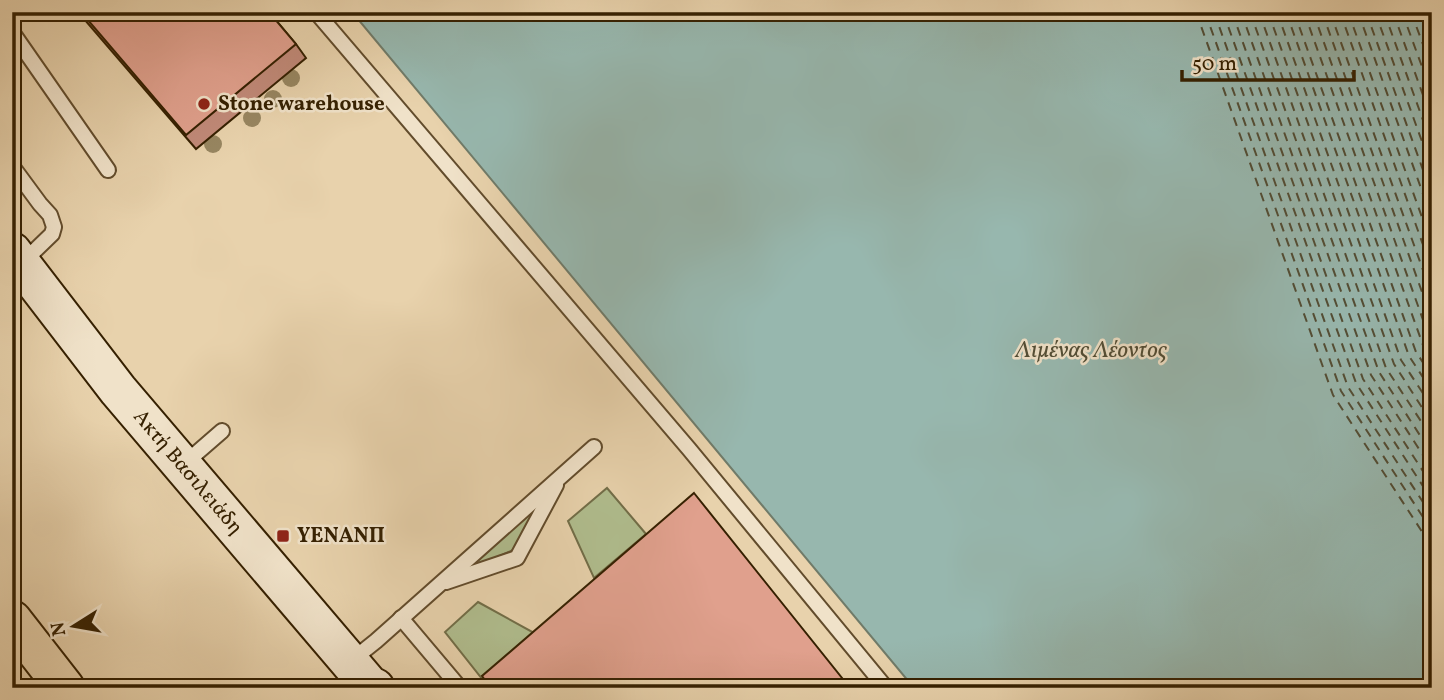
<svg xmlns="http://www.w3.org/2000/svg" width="1444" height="700" font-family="Vollkorn,serif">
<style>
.green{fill:#b0bd8e;stroke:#726e48;stroke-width:2}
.water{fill:#97b7ae;stroke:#707b69;stroke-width:2}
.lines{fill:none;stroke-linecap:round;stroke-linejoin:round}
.ferry{stroke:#524d35;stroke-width:2;stroke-dasharray:9 7;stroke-linecap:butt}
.lane-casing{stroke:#624c2c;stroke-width:18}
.secondary-casing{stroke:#352001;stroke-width:42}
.primary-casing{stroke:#352001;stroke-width:42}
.lane{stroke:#f0e2c9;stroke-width:14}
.secondary{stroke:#f0e2c9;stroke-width:38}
.primary{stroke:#e8d2ac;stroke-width:38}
.tree{fill:#978661}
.wall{fill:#c18a79;stroke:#352001;stroke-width:2}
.building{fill:#e0a08d;stroke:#352001;stroke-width:2}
.poi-dot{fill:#8f2418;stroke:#f0e2c9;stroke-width:2.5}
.labels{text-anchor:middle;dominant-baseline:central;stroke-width:5;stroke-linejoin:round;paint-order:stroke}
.poi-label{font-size:21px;font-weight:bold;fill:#352001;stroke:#f0e2c9;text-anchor:start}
.street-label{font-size:21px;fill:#352001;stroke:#f0e2c9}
.water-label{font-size:23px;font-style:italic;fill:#524d35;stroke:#f0e2c9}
</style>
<rect width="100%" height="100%" fill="#e8d2ac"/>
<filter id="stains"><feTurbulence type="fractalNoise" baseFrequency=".00286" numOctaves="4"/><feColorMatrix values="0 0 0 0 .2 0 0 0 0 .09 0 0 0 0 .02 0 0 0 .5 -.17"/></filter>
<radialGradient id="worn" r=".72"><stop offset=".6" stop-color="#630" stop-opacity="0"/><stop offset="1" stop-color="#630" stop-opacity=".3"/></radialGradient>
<!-- green -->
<g class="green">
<polygon points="607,488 646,534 594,578 568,521"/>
<polygon points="541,503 513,550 466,571"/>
<polygon points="478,602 536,634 483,680 445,632"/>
</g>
<!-- water -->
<polygon class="water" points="352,12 1432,12 1432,688 914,688"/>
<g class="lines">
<!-- ferry -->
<g class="ferry">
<polyline points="1196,12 1333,395 1432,547"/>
<polyline points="1205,12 1341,391 1432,531"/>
<polyline points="1214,12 1348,387 1432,516"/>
<polyline points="1223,12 1356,383 1432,500"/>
<polyline points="1232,12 1363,379 1432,485"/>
<polyline points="1241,12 1371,375 1432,469"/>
<polyline points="1250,12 1379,372 1432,454"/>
<polyline points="1259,12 1386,368 1432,438"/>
<polyline points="1268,12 1394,364 1432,423"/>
<polyline points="1277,12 1401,360 1432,407"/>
<polyline points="1286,12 1409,356 1432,391"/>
<polyline points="1294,12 1416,352 1432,376"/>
<polyline points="1304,12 1424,348 1432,360"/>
<polyline points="1313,12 1432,345"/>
<polyline points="1322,12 1432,320"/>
<polyline points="1330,12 1432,295"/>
<polyline points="1340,12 1432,270"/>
<polyline points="1348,12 1432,245"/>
<polyline points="1358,12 1432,219"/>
<polyline points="1366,12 1432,195"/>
<polyline points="1375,12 1432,169"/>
<polyline points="1384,12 1432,145"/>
<polyline points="1393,12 1432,120"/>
<polyline points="1402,12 1432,94"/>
<polyline points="1411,12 1432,69"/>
<polyline points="1420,12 1432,44"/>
<polyline points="1429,12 1432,19"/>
</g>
<defs>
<g id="lane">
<polyline points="316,12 689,449 886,688"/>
<polyline points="12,32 108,170"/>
<polyline points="12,166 40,204 50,215 54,227 52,234 22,263"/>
<polyline points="184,464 222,431"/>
<polyline points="446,582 517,558 556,485"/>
<polyline points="401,618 460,688"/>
<polyline points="351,661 376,641 594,447"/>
</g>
<g id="secondary">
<path id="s1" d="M12,252L118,390L370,686L375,688"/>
</g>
<polyline id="primary" points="12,620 65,688"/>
</defs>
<!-- lane casing -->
<use href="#lane" class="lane-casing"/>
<!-- secondary casing -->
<use href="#secondary" class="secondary-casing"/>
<!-- primary casing -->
<use href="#primary" class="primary-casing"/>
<!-- lane -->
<use href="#lane" class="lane"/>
<!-- secondary -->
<use href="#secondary" class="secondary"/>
<!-- primary -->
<use href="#primary" class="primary"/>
</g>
<!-- trees -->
<g class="tree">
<circle cx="291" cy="78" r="9"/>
<circle cx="273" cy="99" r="9"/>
<circle cx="252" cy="118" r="9"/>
<circle cx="213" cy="144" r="9"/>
</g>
<!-- wall -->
<polygon class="wall" points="78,12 269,12 296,44 306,58 196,149"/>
<!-- building -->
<g class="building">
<polygon points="81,12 269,12 296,44 186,135"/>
<polygon points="694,493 850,688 491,688 482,676"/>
</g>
<!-- markers -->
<g class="poi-dot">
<circle cx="204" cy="104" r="7"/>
<rect x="276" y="529" width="14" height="14" rx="3.5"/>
</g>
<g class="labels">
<!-- poi labels -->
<g class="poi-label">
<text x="218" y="104">Stone warehouse</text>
<text x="297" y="536">ΥΕΝΑΝΠ</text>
</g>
<!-- street labels -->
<g class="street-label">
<text stroke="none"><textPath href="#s1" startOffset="282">Ακτή Βασιλειάδη</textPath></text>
</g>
<!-- water labels -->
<g class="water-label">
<text x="1091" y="351">Λιμένας Λέοντος</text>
</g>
</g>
<!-- margin -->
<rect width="1444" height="700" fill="none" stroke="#e8d2ac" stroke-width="42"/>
<rect x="14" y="14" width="1416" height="672" fill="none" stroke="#352001" stroke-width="3.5"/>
<rect x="21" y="21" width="1402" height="658" fill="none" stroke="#352001" stroke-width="2"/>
<!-- north arrow -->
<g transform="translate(74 626) rotate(259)" stroke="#f0e2c9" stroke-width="5" paint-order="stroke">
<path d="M0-5L12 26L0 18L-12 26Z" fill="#352001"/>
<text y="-10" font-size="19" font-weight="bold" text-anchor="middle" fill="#352001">N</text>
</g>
<!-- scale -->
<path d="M1182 70v10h172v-10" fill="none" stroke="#352001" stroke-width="3.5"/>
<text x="1192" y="70" font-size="21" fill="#352001" stroke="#f0e2c9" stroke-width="5" paint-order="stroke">50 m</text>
<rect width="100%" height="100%" filter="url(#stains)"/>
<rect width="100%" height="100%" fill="url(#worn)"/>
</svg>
